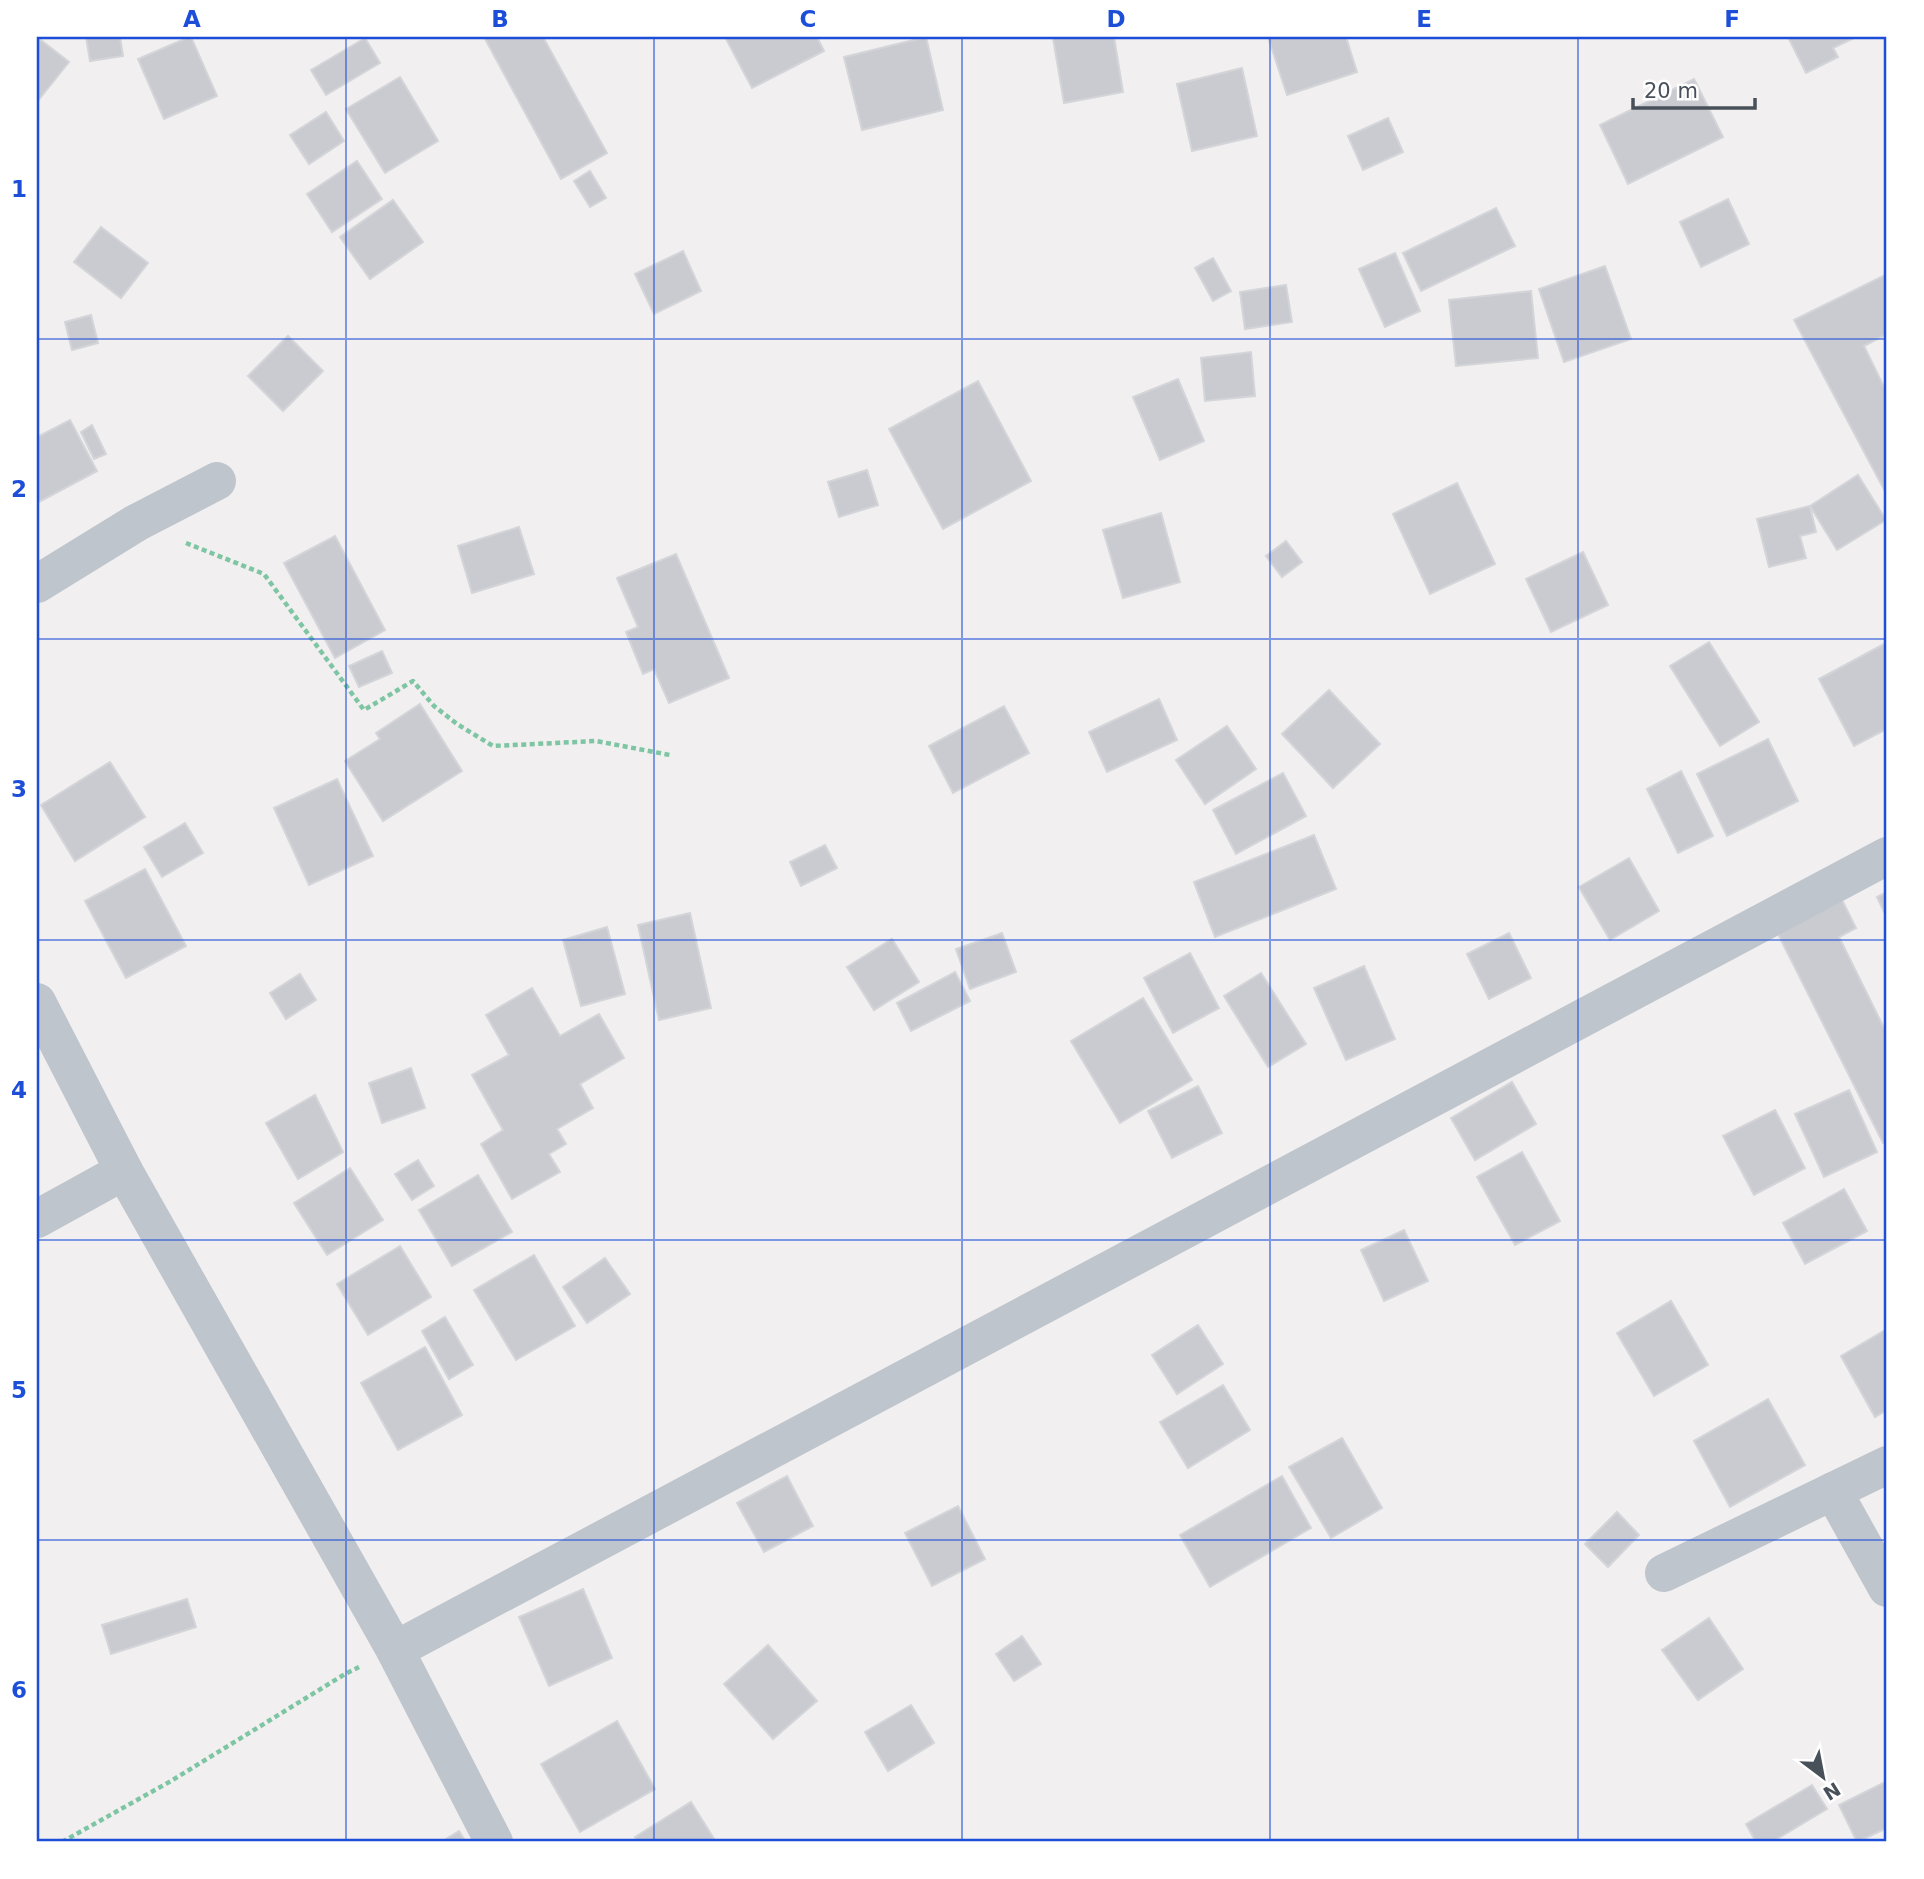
<svg xmlns="http://www.w3.org/2000/svg" width="1924" height="1879" font-family="'DejaVu Sans',sans-serif">
<style>
.building{fill:#c9cbd1;stroke:#d3d5d9;stroke-width:2}
.lines{fill:none;stroke-linecap:round;stroke-linejoin:round}
.path{stroke:#7dc5a3;stroke-width:4.5;stroke-dasharray:5 3.5;stroke-linecap:butt}
.minor{stroke:#bec5cc;stroke-width:38}
.grid{fill:none;stroke:#1d4ed8;stroke-width:2;stroke-opacity:0.55}
.neatline{fill:none;stroke:#1d4ed8;stroke-width:2.5}
.grid-label{font-size:23px;text-anchor:middle;font-weight:bold;fill:#1d4ed8}
</style>
<rect width="100%" height="100%" fill="#f1efef"/>
<!-- building -->
<g class="building">
<polygon points="37,37 69,62 37,102"/>
<polygon points="86,37 120,37 123,56 90,61"/>
<polygon points="189,37 191,37 217,96 164,119 138,59"/>
<polygon points="484,37 543,37 607,153 561,179"/>
<polygon points="725,37 817,37 824,51 752,88"/>
<polygon points="926,37 943,110 862,130 844,57"/>
<polygon points="1057,37 1114,37 1123,92 1064,103 1053,38"/>
<polygon points="1268,37 1346,37 1357,72 1287,95"/>
<polygon points="1788,37 1856,37 1833,48 1838,57 1806,73"/>
<polygon points="365,38 380,63 326,95 311,70"/>
<polygon points="1242,68 1257,136 1192,151 1177,84"/>
<polygon points="400,77 438,141 385,173 346,109"/>
<polygon points="1694,79 1723,137 1628,184 1600,125"/>
<polygon points="326,112 344,141 309,164 290,135"/>
<polygon points="1388,118 1403,152 1363,170 1348,136"/>
<polygon points="357,161 382,199 332,232 307,194"/>
<polygon points="590,171 606,198 590,207 574,181"/>
<polygon points="1728,199 1749,244 1701,267 1680,222"/>
<polygon points="393,200 423,242 370,279 340,237"/>
<polygon points="1496,208 1515,246 1421,291 1403,253"/>
<polygon points="101,227 148,263 121,298 74,262"/>
<polygon points="683,251 701,291 654,314 635,274"/>
<polygon points="1395,253 1420,311 1385,327 1359,269"/>
<polygon points="1213,258 1231,291 1213,301 1195,268"/>
<polygon points="1605,266 1631,339 1564,362 1539,289"/>
<polygon points="1887,274 1887,334 1864,346 1887,393 1887,495 1794,320"/>
<polygon points="1286,285 1292,322 1245,329 1240,292"/>
<polygon points="1531,291 1538,358 1456,366 1449,300"/>
<polygon points="91,315 98,343 72,350 65,322"/>
<polygon points="288,336 323,371 283,411 248,376"/>
<polygon points="1251,352 1255,396 1205,401 1201,358"/>
<polygon points="1178,379 1204,441 1160,460 1133,397"/>
<polygon points="978,381 1031,481 943,529 889,429"/>
<polygon points="70,420 97,471 37,503 37,437"/>
<polygon points="92,425 106,454 94,459 81,432"/>
<polygon points="867,470 878,505 839,517 828,482"/>
<polygon points="1858,475 1886,520 1837,550 1810,506"/>
<polygon points="1457,483 1495,564 1430,594 1393,514"/>
<polygon points="1810,506 1816,532 1800,536 1806,558 1769,567 1757,519"/>
<polygon points="1161,513 1180,582 1123,598 1103,530"/>
<polygon points="519,527 534,574 472,593 458,546"/>
<polygon points="335,536 385,630 335,658 284,563"/>
<polygon points="1286,541 1302,562 1282,577 1266,556"/>
<polygon points="1583,552 1608,605 1551,632 1526,579"/>
<polygon points="676,554 729,678 669,703 654,669 643,674 626,632 638,627 617,578"/>
<polygon points="1709,642 1759,722 1720,746 1670,666"/>
<polygon points="1886,643 1887,729 1854,746 1819,679"/>
<polygon points="382,651 392,673 359,687 349,666"/>
<polygon points="1329,690 1380,744 1333,788 1282,734"/>
<polygon points="1159,699 1177,740 1107,772 1089,732"/>
<polygon points="420,704 462,771 383,821 345,761 380,739 376,733"/>
<polygon points="1004,706 1029,753 953,793 929,746"/>
<polygon points="1227,726 1256,769 1205,804 1176,760"/>
<polygon points="1768,739 1798,801 1727,836 1697,774"/>
<polygon points="110,762 145,817 75,861 41,805"/>
<polygon points="1681,771 1713,836 1678,853 1647,789"/>
<polygon points="1283,773 1306,816 1236,854 1213,810"/>
<polygon points="337,779 373,856 309,885 274,808"/>
<polygon points="185,823 203,853 162,877 144,847"/>
<polygon points="1314,835 1336,889 1215,937 1194,882"/>
<polygon points="825,845 837,868 801,886 790,862"/>
<polygon points="1629,858 1659,911 1610,940 1579,887"/>
<polygon points="145,869 186,946 126,978 85,901"/>
<polygon points="1887,892 1887,918 1877,897"/>
<polygon points="1841,898 1856,928 1839,937 1887,1034 1887,1141 1883,1143 1776,930"/>
<polygon points="690,913 711,1008 659,1020 638,925"/>
<polygon points="607,927 625,994 581,1006 563,940"/>
<polygon points="1002,933 1016,972 970,989 956,949"/>
<polygon points="1509,933 1531,978 1489,999 1467,954"/>
<polygon points="892,939 919,982 874,1010 847,967"/>
<polygon points="1190,953 1219,1008 1173,1033 1144,978"/>
<polygon points="1364,966 1395,1039 1346,1060 1314,988"/>
<polygon points="955,972 970,1001 911,1031 897,1003"/>
<polygon points="1261,973 1306,1044 1268,1067 1224,996"/>
<polygon points="300,974 316,1000 286,1019 270,993"/>
<polygon points="532,988 560,1036 599,1014 624,1058 580,1084 593,1108 557,1129 566,1144 549,1154 560,1172 512,1199 481,1144 503,1130 472,1075 509,1055 486,1015"/>
<polygon points="1143,998 1192,1080 1120,1123 1071,1041"/>
<polygon points="411,1068 425,1108 382,1123 369,1083"/>
<polygon points="1512,1082 1536,1124 1475,1160 1451,1118"/>
<polygon points="1198,1086 1222,1133 1172,1158 1148,1111"/>
<polygon points="1849,1090 1877,1152 1824,1177 1795,1114"/>
<polygon points="315,1095 343,1152 298,1179 266,1123"/>
<polygon points="1775,1110 1805,1168 1754,1195 1723,1136"/>
<polygon points="1522,1152 1560,1221 1515,1245 1477,1177"/>
<polygon points="418,1160 434,1186 412,1200 395,1174"/>
<polygon points="350,1168 383,1220 327,1255 294,1203"/>
<polygon points="478,1175 512,1232 452,1266 419,1210"/>
<polygon points="1844,1189 1867,1231 1805,1264 1783,1223"/>
<polygon points="1404,1230 1428,1281 1384,1301 1361,1250"/>
<polygon points="400,1246 431,1297 368,1335 337,1284"/>
<polygon points="534,1255 575,1326 516,1360 474,1290"/>
<polygon points="605,1258 630,1294 587,1323 563,1287"/>
<polygon points="1671,1301 1708,1365 1654,1396 1617,1333"/>
<polygon points="445,1317 473,1365 449,1379 422,1331"/>
<polygon points="1198,1325 1223,1364 1177,1394 1152,1355"/>
<polygon points="1887,1329 1887,1410 1875,1417 1841,1356"/>
<polygon points="425,1347 462,1415 398,1450 361,1383"/>
<polygon points="1223,1385 1250,1430 1188,1468 1160,1422"/>
<polygon points="1768,1399 1805,1465 1730,1507 1694,1441"/>
<polygon points="1342,1438 1382,1508 1331,1538 1289,1467"/>
<polygon points="787,1476 813,1526 764,1552 737,1503"/>
<polygon points="1282,1476 1311,1528 1210,1587 1180,1535"/>
<polygon points="958,1506 985,1559 932,1586 905,1533"/>
<polygon points="1617,1512 1639,1535 1608,1567 1585,1544"/>
<polygon points="583,1589 612,1658 549,1686 519,1617"/>
<polygon points="187,1599 196,1627 111,1654 102,1625"/>
<polygon points="1709,1618 1743,1669 1698,1700 1662,1650"/>
<polygon points="1022,1636 1041,1664 1014,1681 996,1654"/>
<polygon points="768,1645 817,1701 773,1739 724,1684"/>
<polygon points="911,1705 934,1743 888,1771 865,1732"/>
<polygon points="617,1721 655,1789 580,1832 541,1764"/>
<polygon points="1887,1781 1887,1828 1857,1842 1839,1805"/>
<polygon points="1812,1785 1827,1809 1772,1842 1756,1842 1746,1824"/>
<polygon points="691,1802 716,1842 638,1842 635,1837"/>
<polygon points="459,1831 466,1842 441,1842"/>
</g>
<g class="lines">
<!-- path -->
<g class="path">
<polyline points="186,543 264,574 364,710 413,681 434,706 457,724 493,746 596,741 670,755"/>
<polyline points="62,1842 171,1781 345,1674 359,1667"/>
</g>
<!-- minor -->
<g class="minor">
<polyline points="37,584 136,523 217,481"/>
<polyline points="37,1002 124,1171 395,1650 494,1842"/>
<polyline points="37,1219 124,1171"/>
<polyline points="1833,1491 1887,1588"/>
<polyline points="1664,1573 1887,1465"/>
<polyline points="395,1650 1887,856"/>
</g>
</g>
<!-- grid -->
<path class="grid" d="M346,37V1842M654,37V1842M962,37V1842M1270,37V1842M1578,37V1842M37,339H1887M37,639H1887M37,940H1887M37,1240H1887M37,1540H1887"/>
<!-- border -->
<rect width="1924" height="1879" fill="none" stroke="#ffffff" stroke-width="77"/>
<!-- north arrow -->
<g transform="translate(1823 1777) rotate(148)" stroke="#ffffff" stroke-width="5" paint-order="stroke">
<path d="M0-5L12 26L0 18L-12 26Z" fill="#48515a"/>
<text y="-10" font-size="19" font-weight="bold" text-anchor="middle" fill="#48515a">N</text>
</g>
<!-- scale -->
<path d="M1633 98v10h122v-10" fill="none" stroke="#48515a" stroke-width="3.5"/>
<text x="1644" y="98" font-size="21" fill="#48515a" stroke="#ffffff" stroke-width="5" paint-order="stroke">20 m</text>
<rect x="38" y="38" width="1847" height="1802" class="neatline"/>
<g class="grid-label">
<text x="192" y="27">A</text>
<text x="500" y="27">B</text>
<text x="808" y="27">C</text>
<text x="1116" y="27">D</text>
<text x="1424" y="27">E</text>
<text x="1732" y="27">F</text>
<text x="19" y="197">1</text>
<text x="19" y="497">2</text>
<text x="19" y="797">3</text>
<text x="19" y="1098">4</text>
<text x="19" y="1398">5</text>
<text x="19" y="1698">6</text>
</g>
</svg>
